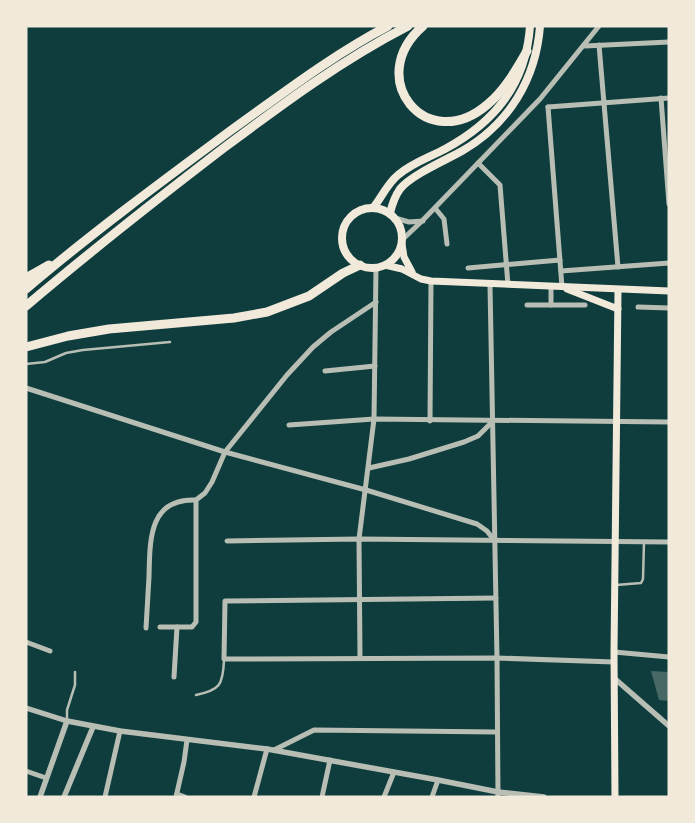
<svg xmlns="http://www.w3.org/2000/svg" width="695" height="823" font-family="'Fira Sans',sans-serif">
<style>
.building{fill:#486865}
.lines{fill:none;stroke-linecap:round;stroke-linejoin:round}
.service{stroke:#b8beb3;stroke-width:2.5}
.minor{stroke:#b8beb3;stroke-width:5}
.tertiary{stroke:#b8beb3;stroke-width:5.5}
.secondary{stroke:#f1e9da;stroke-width:7}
.trunk{stroke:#f1e9da;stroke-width:8}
.motorway{stroke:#f1e9da;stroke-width:9}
</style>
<rect width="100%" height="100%" fill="#0f3d3e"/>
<!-- building -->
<polygon class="building" points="651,671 669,672 669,701 659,700"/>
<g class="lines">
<!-- service -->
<g class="service">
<polyline points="26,364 45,362 66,353 83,350 170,342"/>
<polyline points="616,585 641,583 643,579 644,542"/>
<path d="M196,695C220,690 223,685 224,660"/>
<polyline points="67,721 67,710 75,685 75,672"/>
</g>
<!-- minor -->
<g class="minor">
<polyline points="599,45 618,267"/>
<polyline points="585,46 669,42"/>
<polyline points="661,98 669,204"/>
<polyline points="548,107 562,287"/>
<polyline points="548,107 669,98"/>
<polyline points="478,163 500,185 508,285"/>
<polyline points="435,208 444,219 447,244"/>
<polyline points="395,218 409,222 423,221"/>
<polyline points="402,240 423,220 540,99 599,26"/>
<polyline points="468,268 560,260"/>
<polyline points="561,271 669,263"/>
<polyline points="490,285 497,658 498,797"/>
<polyline points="527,305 585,305"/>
<polyline points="551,305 551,287"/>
<polyline points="638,307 669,308"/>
<polyline points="325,371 375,366"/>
<polyline points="26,388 225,452 366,490 477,524 487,531 494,540"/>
<polyline points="430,421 431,281"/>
<polyline points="289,425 374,419 669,422"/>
<polyline points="369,468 409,459 464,442 478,436 492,422"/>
<polyline points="227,541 359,539 669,542"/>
<polyline points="496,598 225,601 224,659 497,658 614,662"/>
<polyline points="160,627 177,627"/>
<path d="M146,628C147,611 148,594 149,577C150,541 148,498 196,500"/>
<polyline points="26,642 50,651"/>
<polyline points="614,652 669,657"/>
<polyline points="360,658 359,539 374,419 376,267"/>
<polyline points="174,677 177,627 192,627 196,622 196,500 205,493 212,482 225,452 287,375 313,347 331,332 376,302"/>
<polyline points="26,708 67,721"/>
<polyline points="274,750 314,730 497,732"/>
<polyline points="26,771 46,778"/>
<polyline points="177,794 185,797"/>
<polyline points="105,797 120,731"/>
<polyline points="176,797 184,762 187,740"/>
<polyline points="254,797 267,749"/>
<polyline points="322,797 330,760"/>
<polyline points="384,797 394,772"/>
<polyline points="432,797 438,780"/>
</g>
<!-- tertiary -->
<g class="tertiary">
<polyline points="614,678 669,726"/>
<polyline points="40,797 67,721 120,731 267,749 438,780 498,792 544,797"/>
<polyline points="64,797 93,727"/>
</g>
<!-- secondary -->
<g class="secondary">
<polyline points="402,244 404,257 412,272"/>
<polyline points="385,265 402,269 421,279 431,281 669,291"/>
<polyline points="567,289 618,309"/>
<polyline points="615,797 614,652 618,290"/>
</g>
<!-- trunk -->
<g class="trunk">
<path d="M373,208C382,197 387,184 398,175C412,163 430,157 445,149C495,122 526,84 530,26"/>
<circle cx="372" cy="238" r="30"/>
<path d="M390,213C392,205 395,196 400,189C411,175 446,160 462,151C509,124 536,79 540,26"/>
</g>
<!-- motorway -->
<g class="motorway">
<path d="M423,26C363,78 427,157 488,104C505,90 516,70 527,51"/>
<polyline points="26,278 49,265"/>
<path d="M26,289C92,233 161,182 230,131C282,94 331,56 388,26"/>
<path d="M26,306C91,251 157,199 225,147C284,103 342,60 408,26"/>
<polyline points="26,347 68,336 109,329 234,318 267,312 309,296 343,273 360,265"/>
</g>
</g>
<!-- border -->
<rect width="695" height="823" fill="none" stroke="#f1e9da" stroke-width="55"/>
</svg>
